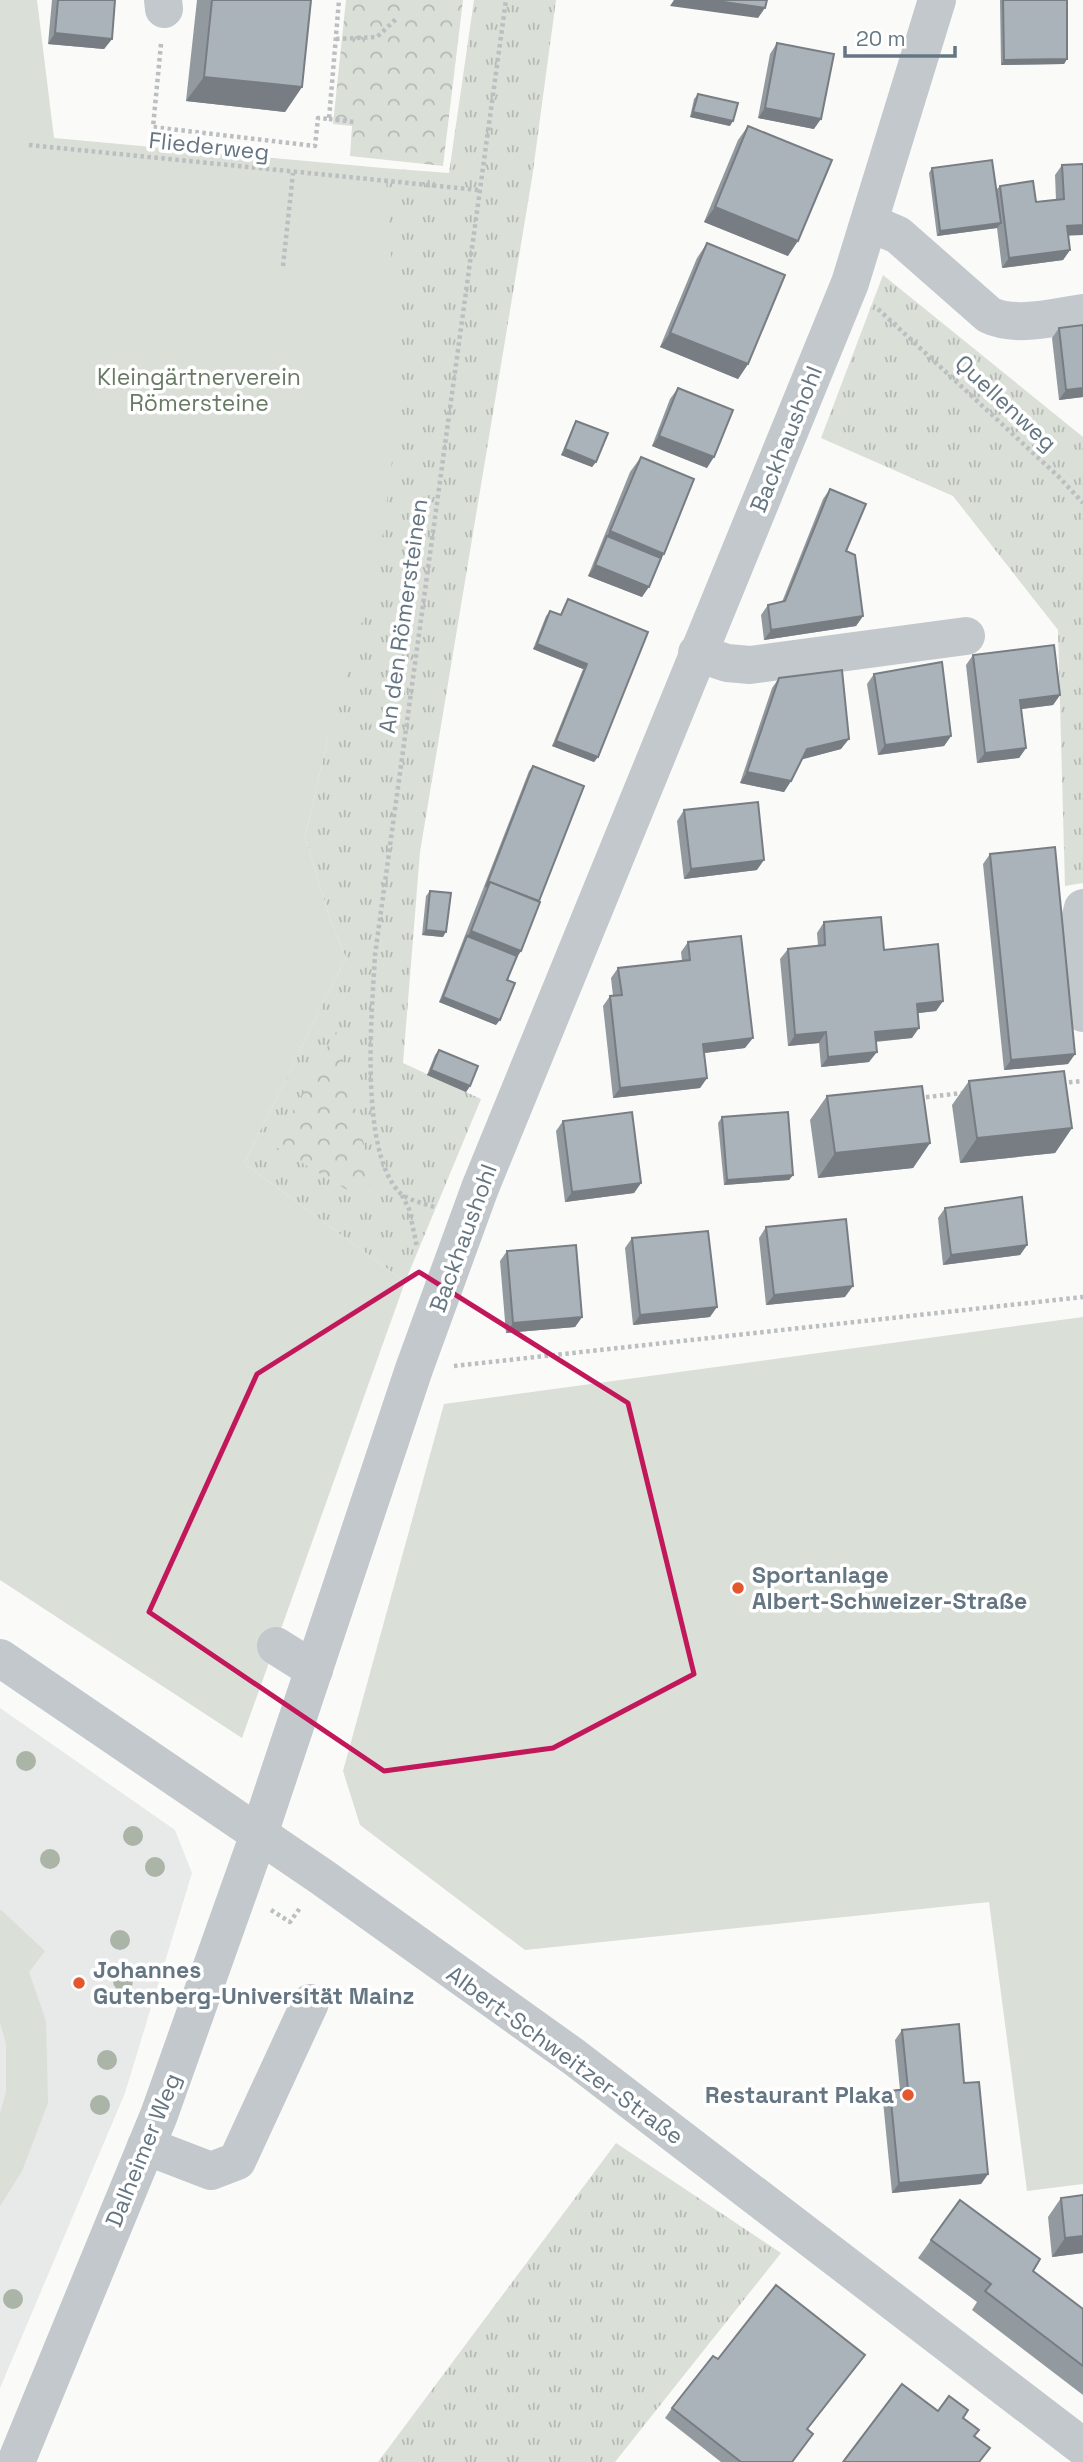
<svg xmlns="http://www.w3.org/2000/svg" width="1083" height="2462" font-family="'Space Grotesk',sans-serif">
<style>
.built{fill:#e8e9e9}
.grass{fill:url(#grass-tufts)}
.park{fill:url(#park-crowns)}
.garden{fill:#dadfd7}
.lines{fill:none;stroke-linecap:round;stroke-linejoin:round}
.path{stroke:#bbbfc2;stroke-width:4.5;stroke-dasharray:3.5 3.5;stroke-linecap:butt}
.minor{stroke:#c3c8cc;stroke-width:38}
.tree{fill:#aab4a7}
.wall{fill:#929a9f}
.shaded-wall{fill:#777d82}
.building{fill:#aab3b9;stroke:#777d82;stroke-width:2}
.marked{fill:none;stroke:#c2185b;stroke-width:5;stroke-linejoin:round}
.poi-dot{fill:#e4572e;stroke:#fff;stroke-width:2.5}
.labels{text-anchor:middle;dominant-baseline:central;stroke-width:7;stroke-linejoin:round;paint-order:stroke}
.street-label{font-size:23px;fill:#657683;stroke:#fff}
.park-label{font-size:23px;fill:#687a64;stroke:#fff}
.poi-label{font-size:23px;font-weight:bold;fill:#657683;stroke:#fff;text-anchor:start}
</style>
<defs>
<pattern id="grass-tufts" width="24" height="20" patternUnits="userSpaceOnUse" patternTransform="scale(1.75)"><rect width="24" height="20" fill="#dadfd7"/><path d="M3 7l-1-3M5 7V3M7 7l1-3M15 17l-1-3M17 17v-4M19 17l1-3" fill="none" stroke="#b4b9b4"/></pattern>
<pattern id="park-crowns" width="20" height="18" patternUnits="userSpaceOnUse" patternTransform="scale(1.75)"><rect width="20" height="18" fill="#dadfd7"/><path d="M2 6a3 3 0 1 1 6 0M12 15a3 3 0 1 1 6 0" fill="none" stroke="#b4b9b4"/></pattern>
</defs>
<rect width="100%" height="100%" fill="#fafaf8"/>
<!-- built -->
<polygon class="built" points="0,1708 175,1830 192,1873 125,2093 0,2388"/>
<!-- grass -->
<g class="grass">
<polygon points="474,0 556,0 532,178 420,852 403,1063 481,1099 405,1282 244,1163 346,958 329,916 305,837 328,738 390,261 383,168 449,173"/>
<polygon points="883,275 1083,437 1083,883 1065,886 1058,630 953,496 821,438"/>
<polygon points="616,2143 781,2253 615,2462 378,2462"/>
</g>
<!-- park -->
<g class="park">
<polygon points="346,0 463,0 443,166 350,156 352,126 333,124"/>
<polygon points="336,1031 373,1181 359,1197 274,1146"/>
</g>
<!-- garden -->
<g class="garden">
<polygon points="0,0 37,0 54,138 383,168 386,179 400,398 379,563 328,738 305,837 329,916 346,958 244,1163 405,1282 242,1738 0,1580"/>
<polygon points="1083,1317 1083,2184 1027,2191 989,1902 525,1950 360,1825 343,1771 444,1404"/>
<polygon points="0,1909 45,1951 29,1972 46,2021 48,2103 22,2171 0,2206 0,2113 6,2092 6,2044 0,2022"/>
</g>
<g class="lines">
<!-- path -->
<g class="path">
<polyline points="336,39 377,37 396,19"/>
<polyline points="161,44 153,127 315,146 318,118 329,119 339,0"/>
<polyline points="329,119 354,122"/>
<polyline points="29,145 478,190"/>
<polyline points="283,266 293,173"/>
<polyline points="878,309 1059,477 1083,503"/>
<polyline points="1062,1083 1083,1081"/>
<polyline points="919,1098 962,1093"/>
<polyline points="402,1195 409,1209 417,1247"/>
<path d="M434,1207C423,1203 407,1200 399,1192C359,1149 372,1012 375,955L506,0"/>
<polyline points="454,1366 1083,1297"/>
<polyline points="271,1910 290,1922 300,1908"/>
</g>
<!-- minor -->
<g class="minor">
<polyline points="163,0 164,9"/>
<path d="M870,223L898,235L989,315C1016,328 1054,317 1083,313"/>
<polyline points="697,653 727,663 750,665 966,636"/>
<polyline points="1083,908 1075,939 1083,1013"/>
<polyline points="276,1646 314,1670"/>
<polyline points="0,1658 322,1877 574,2057 1083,2447"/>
<polyline points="146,2146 211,2171 237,2161 310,2003"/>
<polyline points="16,2462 159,2115 259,1834 414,1369 480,1188 850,283 937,0"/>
</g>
</g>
<!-- trees -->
<g class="tree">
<circle cx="26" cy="1761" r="10"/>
<circle cx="133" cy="1836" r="10"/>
<circle cx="50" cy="1859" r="10"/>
<circle cx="155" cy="1867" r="10"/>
<circle cx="120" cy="1940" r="10"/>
<circle cx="123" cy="1981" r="10"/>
<circle cx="107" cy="2060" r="10"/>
<circle cx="100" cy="2105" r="10"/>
<circle cx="13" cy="2299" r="10"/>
</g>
<!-- wall -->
<g class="wall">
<polygon points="52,0 115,0 112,39 104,49 48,44"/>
<polygon points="197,0 311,0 302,87 285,112 186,101"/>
<polygon points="1000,0 1067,0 1067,59 1064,64 1001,65"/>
<polygon points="777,43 814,129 758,118 770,54"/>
<polygon points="698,94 730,126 690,117 694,99"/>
<polygon points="748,126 788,256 704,222 738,140"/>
<polygon points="1062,165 1070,250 1063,260 1002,268 997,228 937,236 929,173 932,168 996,190 1000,186 1036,202 1056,200 1055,175"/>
<polygon points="707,243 748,364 738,379 660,347 697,258"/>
<polygon points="1059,328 1083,397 1059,400 1052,338"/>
<polygon points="678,388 707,468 652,446 670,399"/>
<polygon points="576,421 596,462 592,467 561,455 573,426"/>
<polygon points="641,457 664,554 642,597 588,576 630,472"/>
<polygon points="830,489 863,616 856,626 764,640 761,615 768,605 782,602 823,499"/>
<polygon points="568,599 648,632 598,757 594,762 552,746 583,669 533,649 546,616 550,611 560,615"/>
<polygon points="973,655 1060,695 1053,705 1021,709 1026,748 1019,758 977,763 966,665"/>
<polygon points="874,674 951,736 944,746 878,755 867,684"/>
<polygon points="779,678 841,749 802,759 791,781 784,792 740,783 772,688"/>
<polygon points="533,766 539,901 521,951 517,956 507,980 496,1025 439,1002 529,771"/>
<polygon points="684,810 757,870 684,879 677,821"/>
<polygon points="990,854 1075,1054 1068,1064 1004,1070 983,864"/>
<polygon points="430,891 443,937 422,935 426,896"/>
<polygon points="824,922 884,950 943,1001 936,1011 918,1013 912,1038 876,1042 869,1062 821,1067 819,1043 788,1046 780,959 788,949 818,946 817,933"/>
<polygon points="688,942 745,1048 704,1053 707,1078 700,1088 613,1098 603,1006 610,996 613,996 611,978 618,968 682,961 681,952"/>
<polygon points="439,1050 470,1086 466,1092 427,1075 435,1055"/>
<polygon points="969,1081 1072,1128 1055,1153 960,1163 952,1105"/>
<polygon points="827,1096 930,1143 913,1168 818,1178 810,1120"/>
<polygon points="722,1117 793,1175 789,1180 724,1185 718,1123"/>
<polygon points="563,1121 641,1183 634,1193 565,1202 556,1131"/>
<polygon points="945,1208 1027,1245 1020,1255 943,1265 938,1218"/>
<polygon points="766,1227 845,1297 766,1305 759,1238"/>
<polygon points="632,1238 710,1317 633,1325 625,1248"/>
<polygon points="507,1251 582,1317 575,1327 506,1333 500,1261"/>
<polygon points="902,2030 964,2083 988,2174 981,2184 892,2193 883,2101 890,2091 900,2090 895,2040"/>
<polygon points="1083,2195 1083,2253 1052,2257 1048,2217 1061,2198"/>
<polygon points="931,2240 1033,2271 1083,2309 1083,2395 972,2310 977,2302 918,2258"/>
<polygon points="718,2359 857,2365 807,2430 813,2434 792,2462 721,2462 665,2418 672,2408"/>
</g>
<!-- shaded-wall -->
<g class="shaded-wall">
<polygon points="674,0 710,0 765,8 758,18 670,6"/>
<polygon points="55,33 112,39 104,49 48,44"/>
<polygon points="1067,59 1064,64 1001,65 1004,60"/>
<polygon points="204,77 302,87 285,112 186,101"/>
<polygon points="765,108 821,119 814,129 758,118"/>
<polygon points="693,112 733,121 730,126 690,117"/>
<polygon points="715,207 798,241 788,256 704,222"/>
<polygon points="1001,223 997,228 937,236 940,231"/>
<polygon points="1083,225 1083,235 1060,236 1067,226"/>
<polygon points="1070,250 1063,260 1002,268 1009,258"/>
<polygon points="670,333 748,364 738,379 660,347"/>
<polygon points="1083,388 1083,397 1059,400 1066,390"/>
<polygon points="659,436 714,457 707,468 652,446"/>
<polygon points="565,449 596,462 592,467 561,455"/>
<polygon points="610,531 664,554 654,568 607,536"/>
<polygon points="595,565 649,587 642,597 588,576"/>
<polygon points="863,616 856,626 764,640 771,630"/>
<polygon points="537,644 587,664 583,669 533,649"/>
<polygon points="1060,695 1053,705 1013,710 1020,700"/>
<polygon points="951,736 944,746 878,755 885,745"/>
<polygon points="849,739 841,749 800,760 807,749"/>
<polygon points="556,741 598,757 594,762 552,746"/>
<polygon points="1026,748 1019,758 977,763 985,753"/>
<polygon points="747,772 791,781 784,792 740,783"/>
<polygon points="764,860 757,870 684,879 691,869"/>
<polygon points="426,930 446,932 443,937 422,935"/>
<polygon points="471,931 521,951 514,962 467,936 464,941"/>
<polygon points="443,997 500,1020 496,1025 439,1002"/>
<polygon points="943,1001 936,1011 910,1014 917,1004"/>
<polygon points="919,1028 912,1038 868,1042 875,1032"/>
<polygon points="826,1032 819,1043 788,1046 795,1035"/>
<polygon points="753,1038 745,1048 696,1054 703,1044"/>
<polygon points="877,1052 869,1062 821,1067 828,1057"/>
<polygon points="1075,1054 1068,1064 1004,1070 1011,1060"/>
<polygon points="431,1070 470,1086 466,1092 427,1075"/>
<polygon points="707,1078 700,1088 613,1098 620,1088"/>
<polygon points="1072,1128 1055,1153 960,1163 977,1138"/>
<polygon points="930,1143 913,1168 818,1178 835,1153"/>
<polygon points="793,1175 789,1180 724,1185 727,1180"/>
<polygon points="641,1183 634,1193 565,1202 572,1192"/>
<polygon points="1027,1245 1020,1255 943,1265 951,1255"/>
<polygon points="853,1286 845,1297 766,1305 774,1295"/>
<polygon points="717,1307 710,1317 633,1325 640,1315"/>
<polygon points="582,1317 575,1327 506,1333 513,1323"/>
<polygon points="988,2174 981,2184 892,2193 899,2183"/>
<polygon points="1083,2236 1083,2253 1052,2257 1065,2238"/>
</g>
<!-- building -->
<g class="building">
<polygon points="58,0 115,0 112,39 55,33"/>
<polygon points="212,0 311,0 302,87 204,77"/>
<polygon points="710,0 767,0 765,8"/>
<polygon points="1003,0 1067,0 1067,59 1004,60"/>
<polygon points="777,43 834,54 821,119 765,108"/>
<polygon points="698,94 738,103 733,121 693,112"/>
<polygon points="748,126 832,160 798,241 715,207"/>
<polygon points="992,160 1001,223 940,231 932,168"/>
<polygon points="1083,164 1083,225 1067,226 1070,250 1009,258 1000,186 1033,181 1036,202 1064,199 1062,165"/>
<polygon points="707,243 785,275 748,364 670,333"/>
<polygon points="1083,325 1083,388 1066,390 1059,328"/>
<polygon points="678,388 733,410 714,457 659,436"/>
<polygon points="576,421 608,433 596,462 565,449"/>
<polygon points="641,457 694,479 664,554 610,531"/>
<polygon points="830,489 866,504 846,551 855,555 863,616 771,630 768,605 785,601"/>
<polygon points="607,536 661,558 649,587 595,565"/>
<polygon points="568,599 648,632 598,757 556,741 587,664 537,644 550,611 561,615"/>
<polygon points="1054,645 1060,695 1020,700 1026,748 985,753 973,655"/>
<polygon points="942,662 951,736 885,745 874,674"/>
<polygon points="842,670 849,739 807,749 791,781 747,772 779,678"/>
<polygon points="533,766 584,786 539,901 490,882 486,887"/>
<polygon points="758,802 764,860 691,869 684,810"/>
<polygon points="1055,847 1075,1054 1011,1060 990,854"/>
<polygon points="490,882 540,902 521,951 471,931"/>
<polygon points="430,891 451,893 446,932 426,930"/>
<polygon points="881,917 884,950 938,944 943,1001 917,1004 919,1028 875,1032 877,1052 828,1057 826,1032 795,1035 788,949 825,945 824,922"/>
<polygon points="467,936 517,956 507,980 515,983 500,1020 443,997"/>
<polygon points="741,936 753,1038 703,1044 707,1078 620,1088 610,996 622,995 618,968 690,960 688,942"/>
<polygon points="439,1050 478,1066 470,1086 431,1070"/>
<polygon points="1064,1071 1072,1128 977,1138 969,1081"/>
<polygon points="922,1086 930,1143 835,1153 827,1096"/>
<polygon points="632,1112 641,1183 572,1192 563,1121"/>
<polygon points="788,1112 793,1175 727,1180 722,1117"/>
<polygon points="1022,1197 1027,1245 951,1255 945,1208"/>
<polygon points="846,1219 853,1286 774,1295 766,1227"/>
<polygon points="708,1231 717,1307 640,1315 632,1238"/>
<polygon points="576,1245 582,1317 513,1323 507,1251"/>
<polygon points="959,2024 964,2083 979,2082 988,2174 899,2183 890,2091 908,2089 902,2030"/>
<polygon points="1083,2195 1083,2236 1065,2238 1061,2198"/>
<polygon points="960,2200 1040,2259 1033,2271 1083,2309 1083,2366 985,2291 991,2284 931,2240"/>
<polygon points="776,2285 865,2355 807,2429 813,2434 792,2462 741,2462 672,2408 713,2356 718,2359"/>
<polygon points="902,2384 938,2411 949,2396 968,2410 963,2418 979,2430 974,2436 990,2448 979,2462 843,2462"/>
</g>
<!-- marked area -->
<path class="marked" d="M419,1272L628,1403L694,1674L553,1748L384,1771L149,1612L257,1374Z"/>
<!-- markers -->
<g class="poi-dot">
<circle cx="738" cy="1588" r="7"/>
<circle cx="79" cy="1983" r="7"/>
<circle cx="908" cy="2095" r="7"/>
</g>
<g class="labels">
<!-- street labels -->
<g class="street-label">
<text transform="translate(209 146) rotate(6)">Fliederweg</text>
<text transform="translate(1006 403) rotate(43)">Quellenweg</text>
<text transform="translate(786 439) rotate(-68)">Backhaushohl</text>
<text transform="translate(403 616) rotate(-82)">An den Römersteinen</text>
<text transform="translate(463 1238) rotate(-70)">Backhaushohl</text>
<text transform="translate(565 2055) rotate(36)">Albert-Schweitzer-Straße</text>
<text transform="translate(143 2150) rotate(-68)">Dalheimer Weg</text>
</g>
<!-- park labels -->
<g class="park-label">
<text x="199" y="377">Kleingärtnerverein<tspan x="199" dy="26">Römersteine</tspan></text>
</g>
<!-- poi labels -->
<g class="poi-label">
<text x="752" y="1575">Sportanlage<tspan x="752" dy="26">Albert-Schweizer-Straße</tspan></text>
<text x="93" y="1970">Johannes<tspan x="93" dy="26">Gutenberg-Universität Mainz</tspan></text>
<text x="894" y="2095" text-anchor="end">Restaurant Plaka</text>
</g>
</g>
<!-- scale -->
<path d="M845 46v10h110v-10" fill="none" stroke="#657683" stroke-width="3.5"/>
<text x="856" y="46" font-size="21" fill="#657683" stroke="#ffffff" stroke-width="5" paint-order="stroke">20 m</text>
</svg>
